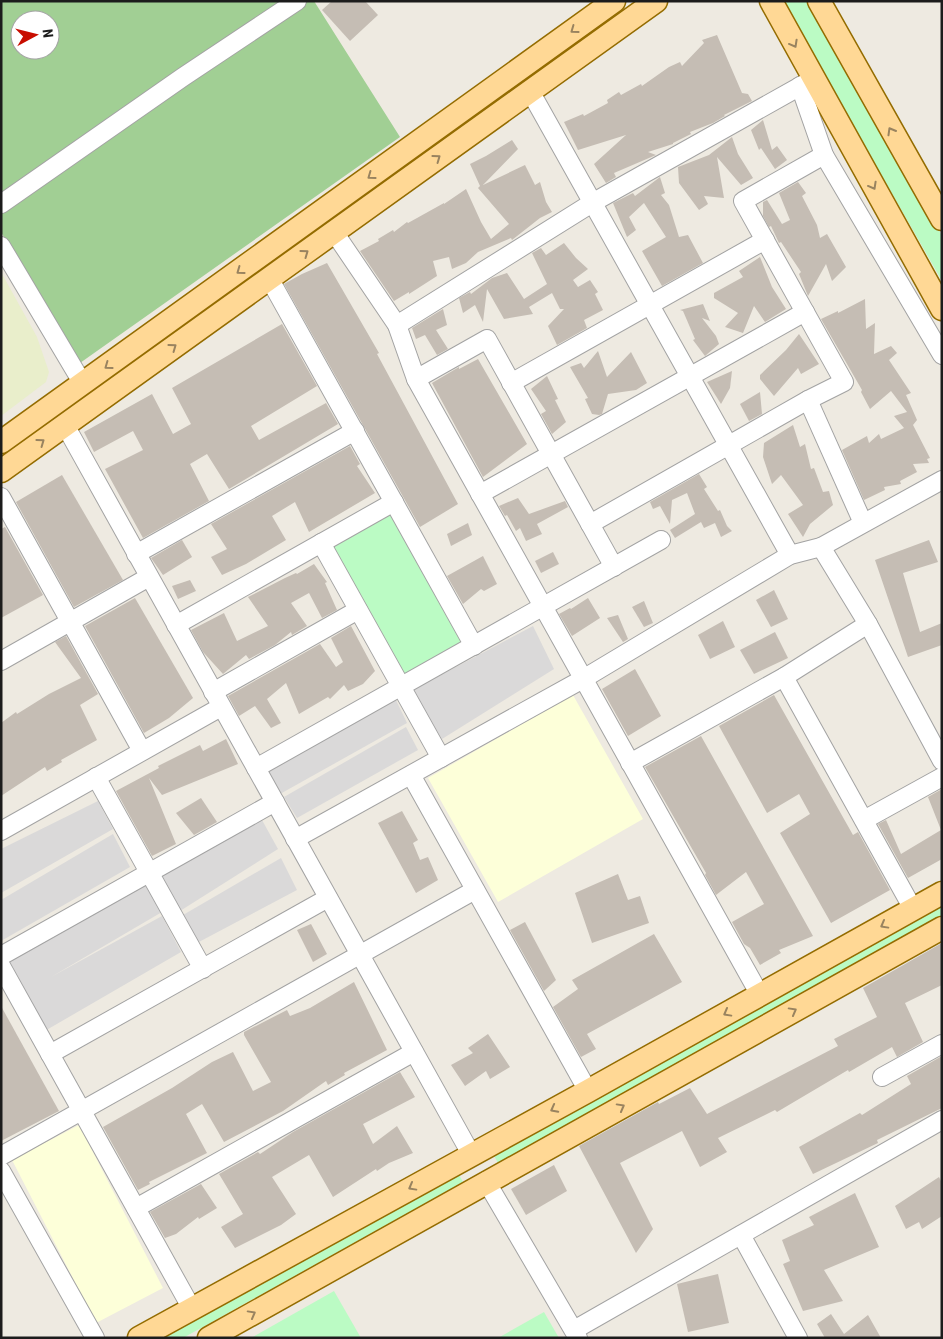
<svg xmlns="http://www.w3.org/2000/svg" width="943" height="1339" font-family="'Roboto Condensed',sans-serif">
<style>
.residential{fill:#dad9d9}
.education{fill:#fdffd9}
.farmland{fill:#e9eecb}
.forest{fill:#a1cf94;fill-rule:evenodd}
.park{fill:#bbfbc4}
.building{fill:#c5bdb4}
.lines{fill:none;stroke-linecap:round;stroke-linejoin:round}
.minor-casing{stroke:#a3a3a3;stroke-width:20}
.major-casing{stroke:#946c00;stroke-width:25}
.minor{stroke:#fff;stroke-width:18}
.major{stroke:#ffd895;stroke-width:22}
.oneway{stroke:#99835f}
</style>
<rect width="100%" height="100%" fill="#eeeae1"/>
<!-- residential -->
<g class="residential">
<polygon points="533,626 554,669 442,739 411,691"/>
<polygon points="395,698 407,723 280,794 266,768"/>
<polygon points="406,727 418,750 297,818 284,797"/>
<polygon points="98,801 113,829 1,893 1,849"/>
<polygon points="262,820 278,849 180,911 160,877"/>
<polygon points="113,834 130,867 1,941 1,900"/>
<polygon points="281,858 297,890 197,943 183,915"/>
<polygon points="147,882 162,912 51,977 162,916 181,952 43,1032 6,960"/>
</g>
<!-- education -->
<g class="education">
<polygon points="573,695 643,819 498,902 428,778"/>
<polygon points="79,1125 163,1288 96,1323 12,1160"/>
</g>
<!-- farmland -->
<polygon class="farmland" points="1,272 37,337 49,372 46,382 1,416"/>
<!-- forest -->
<path class="forest" d="M1,1H314L400,137L80,363L1,232ZM20,20H50V50H20Z"/>
<!-- park -->
<g class="park">
<polygon points="782,1 809,1 942,236 942,281"/>
<polygon points="394,502 474,646 401,687 321,543"/>
<polygon points="942,904 942,919 498,1163 493,1154"/>
<polygon points="458,1173 463,1182 183,1338 160,1338"/>
<polygon points="334,1291 361,1338 251,1338"/>
<polygon points="544,1312 559,1338 498,1338"/>
</g>
<!-- building -->
<g class="building">
<polygon points="332,1 365,1 378,15 350,41 322,10"/>
<polygon points="717,35 742,93 748,94 752,101 724,115 725,116 713,123 690,132 691,134 673,143 673,144 648,152 656,155 614,173 616,177 606,183 594,164 626,135 578,150 564,122 583,114 584,116 608,103 607,100 619,92 621,95 641,84 642,86 669,67 680,62 682,66 704,43 702,40"/>
<polygon points="763,120 772,150 777,146 787,160 775,169 761,148 759,150 751,130"/>
<polygon points="732,137 738,154 753,178 741,185 717,157 724,198 704,196 708,204 699,210 679,183 678,167 709,155"/>
<polygon points="512,140 518,149 483,185 525,165 535,185 540,182 546,202 552,212 540,218 512,240 511,238 478,252 466,263 452,269 449,257 433,261 437,276 409,294 409,292 394,301 360,251 379,241 378,239 393,230 394,232 407,222 408,223 444,203 444,204 466,189 481,222 491,239 509,224 478,188 480,186 470,164 486,156"/>
<polygon points="660,177 665,193 661,195 669,205 679,237 688,235 703,263 662,286 642,251 666,237 644,203 629,217 636,230 627,237 613,203 633,193 635,196"/>
<polygon points="798,182 806,193 802,196 817,225 820,238 827,234 846,267 832,281 826,264 808,296 799,274 801,272 781,242 779,243 771,226 769,227 763,216 763,202 767,200 782,224 790,220 779,193"/>
<polygon points="564,243 576,258 588,269 573,280 578,287 590,280 598,292 595,294 603,310 584,320 587,328 557,345 548,326 564,309 560,309 552,293 529,307 533,314 504,319 487,289 483,322 475,305 463,313 459,298 470,292 471,294 492,278 507,273 524,299 547,284 532,253 541,248 546,255"/>
<polygon points="760,257 772,287 786,309 765,322 754,306 743,333 725,327 738,313 714,298 714,293 743,277 739,271"/>
<polygon points="327,263 379,353 377,354 458,504 420,527 284,284 302,274"/>
<polygon points="865,299 866,329 875,323 874,354 891,346 897,353 889,360 911,393 906,395 917,420 913,425 930,458 927,459 929,463 913,464 917,472 900,481 901,484 884,487 885,490 864,500 842,450 867,436 869,443 879,434 881,439 904,428 894,416 907,412 891,391 870,409 861,392 862,390 821,319 838,311 838,313"/>
<polygon points="703,304 710,321 702,318 716,336 719,344 705,356 693,340 695,339 683,311 680,310"/>
<polygon points="443,309 447,325 436,330 448,349 437,355 425,335 416,339 412,328"/>
<polygon points="282,324 317,386 251,426 259,440 326,403 338,424 229,489 207,454 190,464 209,501 143,538 105,469 143,450 133,431 94,452 84,432 152,394 173,434 191,424 172,388"/>
<polygon points="799,334 819,364 801,374 798,368 774,396 760,379 760,375 786,350"/>
<polygon points="598,351 607,377 631,352 647,383 636,390 608,394 602,414 599,415 592,414 585,399 588,398 570,367 581,363 584,368"/>
<polygon points="478,359 527,444 483,477 432,383 459,367 459,369"/>
<polygon points="732,371 730,388 721,404 707,382"/>
<polygon points="547,376 558,399 555,400 566,422 552,434 541,414 546,411 531,389"/>
<polygon points="760,392 762,414 749,421 740,404"/>
<polygon points="793,425 800,447 805,444 811,469 814,468 823,492 829,491 833,505 810,524 803,537 788,514 803,505 781,475 772,484 763,457 764,443"/>
<polygon points="350,446 360,464 357,466 375,493 309,532 295,502 272,516 286,540 246,564 222,575 211,557 227,549 211,524"/>
<polygon points="699,474 707,487 704,489 718,511 720,510 727,526 732,531 721,537 715,523 704,528 701,522 675,538 670,530 695,514 687,493 672,500 670,524 660,506 653,509 650,502"/>
<polygon points="62,475 123,580 74,607 16,502"/>
<polygon points="518,498 529,514 565,501 568,507 537,524 542,534 526,541 520,528 516,531 507,515 505,516 499,506"/>
<polygon points="468,523 472,535 451,546 447,534"/>
<polygon points="5,527 43,595 1,618 1,529"/>
<polygon points="182,540 192,557 163,575 151,558"/>
<polygon points="929,540 938,562 903,573 920,632 942,623 942,645 908,657 875,560"/>
<polygon points="553,552 559,564 541,573 535,561"/>
<polygon points="483,556 497,584 484,591 481,589 463,604 447,576"/>
<polygon points="314,564 327,582 325,583 337,610 322,618 309,593 291,603 307,626 292,635 291,632 275,645 249,659 246,655 223,674 203,652 191,630 224,613 237,641 268,626 248,597 285,578 296,573 297,574"/>
<polygon points="190,580 196,591 178,599 172,586"/>
<polygon points="774,590 788,619 771,627 756,600"/>
<polygon points="135,598 193,698 169,718 144,733 85,626"/>
<polygon points="588,598 600,618 572,636 559,614 570,608 571,609"/>
<polygon points="644,601 653,623 644,627 632,607"/>
<polygon points="618,615 628,639 623,642 607,618"/>
<polygon points="723,621 735,647 710,659 698,635"/>
<polygon points="351,626 375,671 363,684 348,691 344,685 330,699 328,697 299,714 286,683 267,699 281,723 271,728 255,706 239,716 228,696 320,644 336,667 343,662 331,638"/>
<polygon points="775,632 788,658 754,674 740,650"/>
<polygon points="66,636 98,694 80,705 97,740 61,760 62,762 47,771 45,767 1,796 1,723 16,712 17,714 49,694 81,678 55,642"/>
<polygon points="635,669 661,716 628,736 602,689"/>
<polygon points="774,695 853,835 858,832 890,890 831,923 780,833 810,814 799,794 767,813 719,726"/>
<polygon points="701,736 813,936 779,950 781,953 760,965 750,948 744,944 732,922 764,904 746,872 716,895 705,875 706,873 645,767"/>
<polygon points="226,739 238,764 162,795 149,778 176,844 152,856 116,791 159,768 158,766 200,745 203,751"/>
<polygon points="942,789 942,859 908,878 878,824 886,820 901,854 941,830 928,797"/>
<polygon points="201,798 217,822 194,835 176,813"/>
<polygon points="402,811 418,840 413,843 420,860 428,857 438,880 416,893 378,823"/>
<polygon points="618,874 628,900 640,896 649,923 592,943 575,893"/>
<polygon points="525,922 556,980 544,991 510,930"/>
<polygon points="311,924 327,954 313,962 297,930"/>
<polygon points="654,934 682,982 587,1034 596,1049 581,1057 553,1007 578,989 572,980"/>
<polygon points="942,943 942,985 905,1003 923,1042 897,1057 892,1047 849,1072 848,1070 777,1112 775,1110 718,1138 727,1152 700,1167 682,1131 620,1163 653,1229 636,1253 579,1146 658,1102 659,1104 690,1088 707,1114 838,1046 834,1039 877,1017 863,988"/>
<polygon points="354,982 387,1050 344,1073 345,1075 328,1085 326,1081 283,1111 224,1142 202,1104 186,1114 207,1153 149,1182 150,1184 138,1190 103,1127 172,1088 212,1062 233,1052 253,1091 271,1082 244,1035 244,1032 287,1010 290,1016 310,1008"/>
<polygon points="1,1006 59,1111 1,1141"/>
<polygon points="488,1034 510,1067 490,1079 486,1071 465,1086 451,1065 473,1053 468,1048"/>
<polygon points="942,1056 942,1108 877,1140 878,1143 813,1174 799,1147 860,1113 862,1115 911,1084 907,1076"/>
<polygon points="400,1072 415,1097 363,1124 373,1144 397,1126 413,1153 389,1163 377,1171 376,1169 333,1197 309,1155 272,1177 296,1214 281,1225 235,1248 221,1227 243,1214 219,1174 258,1152 260,1154 293,1132"/>
<polygon points="554,1165 567,1191 526,1215 511,1189"/>
<polygon points="939,1177 942,1183 942,1216 922,1229 919,1222 906,1229 895,1206"/>
<polygon points="201,1184 217,1208 199,1219 198,1217 176,1234 165,1238 150,1212"/>
<polygon points="855,1193 879,1247 824,1270 843,1301 803,1311 783,1264 790,1261 782,1240 814,1225 809,1217"/>
<polygon points="718,1274 729,1323 688,1332 677,1284"/>
<polygon points="831,1314 844,1334 868,1315 881,1338 825,1338 817,1324"/>
</g>
<g class="lines">
<defs>
<g id="minor">
<polyline points="800,86 824,155 942,355"/>
<polyline points="530,91 790,555"/>
<polyline points="1,204 183,77 297,1"/>
<polyline points="334,232 397,325 416,379 760,995"/>
<polyline points="1,246 83,384"/>
<polyline points="269,278 474,646"/>
<polyline points="397,325 592,203 813,79"/>
<polyline points="416,379 487,339 614,567"/>
<polyline points="511,383 765,240"/>
<polyline points="808,400 863,523"/>
<polyline points="65,425 471,1154"/>
<polyline points="480,494 805,312"/>
<polyline points="1,497 142,751"/>
<polyline points="590,524 808,400 844,382 743,201 824,155"/>
<polyline points="321,543 441,758"/>
<polyline points="821,547 868,624 942,761"/>
<polyline points="136,554 355,431"/>
<polyline points="176,625 394,502"/>
<polyline points="1,661 149,577"/>
<polyline points="784,677 913,909"/>
<polyline points="213,692 358,610"/>
<polyline points="630,763 784,677 868,624"/>
<polyline points="256,768 661,540"/>
<polyline points="411,775 588,1091"/>
<polyline points="96,777 203,969"/>
<polyline points="864,820 942,777"/>
<polyline points="1,831 221,707"/>
<polyline points="295,839 583,679 790,555 821,547 942,480"/>
<polyline points="1,956 275,802"/>
<polyline points="1,966 192,1309"/>
<polyline points="50,1054 328,898"/>
<polyline points="882,1077 942,1044"/>
<polyline points="1,1156 475,890"/>
<polyline points="1,1171 95,1338"/>
<polyline points="486,1181 578,1338"/>
<polyline points="136,1208 414,1052"/>
<polyline points="741,1235 798,1338"/>
<polyline points="574,1330 942,1120"/>
</g>
<g id="major">
<polyline points="771,1 942,309"/>
<polyline points="819,1 942,219"/>
<polyline points="1,442 614,1"/>
<polyline points="1,471 656,1"/>
<polyline points="139,1338 588,1091 942,893"/>
<polyline points="209,1338 942,928"/>
</g>
</defs>
<!-- minor casing -->
<use href="#minor" class="minor-casing"/>
<!-- major casing -->
<use href="#major" class="major-casing"/>
<!-- minor -->
<use href="#minor" class="minor"/>
<!-- major -->
<use href="#major" class="major"/>
</g>
<!-- one-way arrows -->
<defs><path id="oneway-chevron" d="M-2-3.5L2.5 0L-2 3.5" fill="none" stroke-width="1.6" stroke-linecap="round" stroke-linejoin="round" transform="scale(1.25)"/></defs>
<g class="oneway">
<use href="#oneway-chevron" transform="translate(574 30) rotate(144)"/>
<use href="#oneway-chevron" transform="translate(794 44) rotate(61)"/>
<use href="#oneway-chevron" transform="translate(891 131) rotate(-120)"/>
<use href="#oneway-chevron" transform="translate(437 158) rotate(-36)"/>
<use href="#oneway-chevron" transform="translate(371 176) rotate(144)"/>
<use href="#oneway-chevron" transform="translate(873 186) rotate(61)"/>
<use href="#oneway-chevron" transform="translate(305 253) rotate(-36)"/>
<use href="#oneway-chevron" transform="translate(240 271) rotate(144)"/>
<use href="#oneway-chevron" transform="translate(173 347) rotate(-36)"/>
<use href="#oneway-chevron" transform="translate(108 366) rotate(144)"/>
<use href="#oneway-chevron" transform="translate(41 442) rotate(-36)"/>
<use href="#oneway-chevron" transform="translate(884 925) rotate(151)"/>
<use href="#oneway-chevron" transform="translate(793 1011) rotate(-29)"/>
<use href="#oneway-chevron" transform="translate(727 1013) rotate(151)"/>
<use href="#oneway-chevron" transform="translate(621 1107) rotate(-29)"/>
<use href="#oneway-chevron" transform="translate(554 1109) rotate(152)"/>
<use href="#oneway-chevron" transform="translate(412 1187) rotate(151)"/>
<use href="#oneway-chevron" transform="translate(252 1314) rotate(-29)"/>
</g>
<!-- border -->
<rect width="943" height="1339" fill="none" stroke="#1c1c1c" stroke-width="5"/>
<!-- north arrow -->
<g transform="translate(35 35) rotate(83)"><circle r="24" fill="#ffffff" stroke="#a4a4a4"/>
<path d="M0-4L9 19L0 12L-9 19Z" fill="#c80d00"/>
<text y="-8" font-size="14" font-weight="bold" text-anchor="middle" fill="#1c1c1c">N</text>
</g>
</svg>
